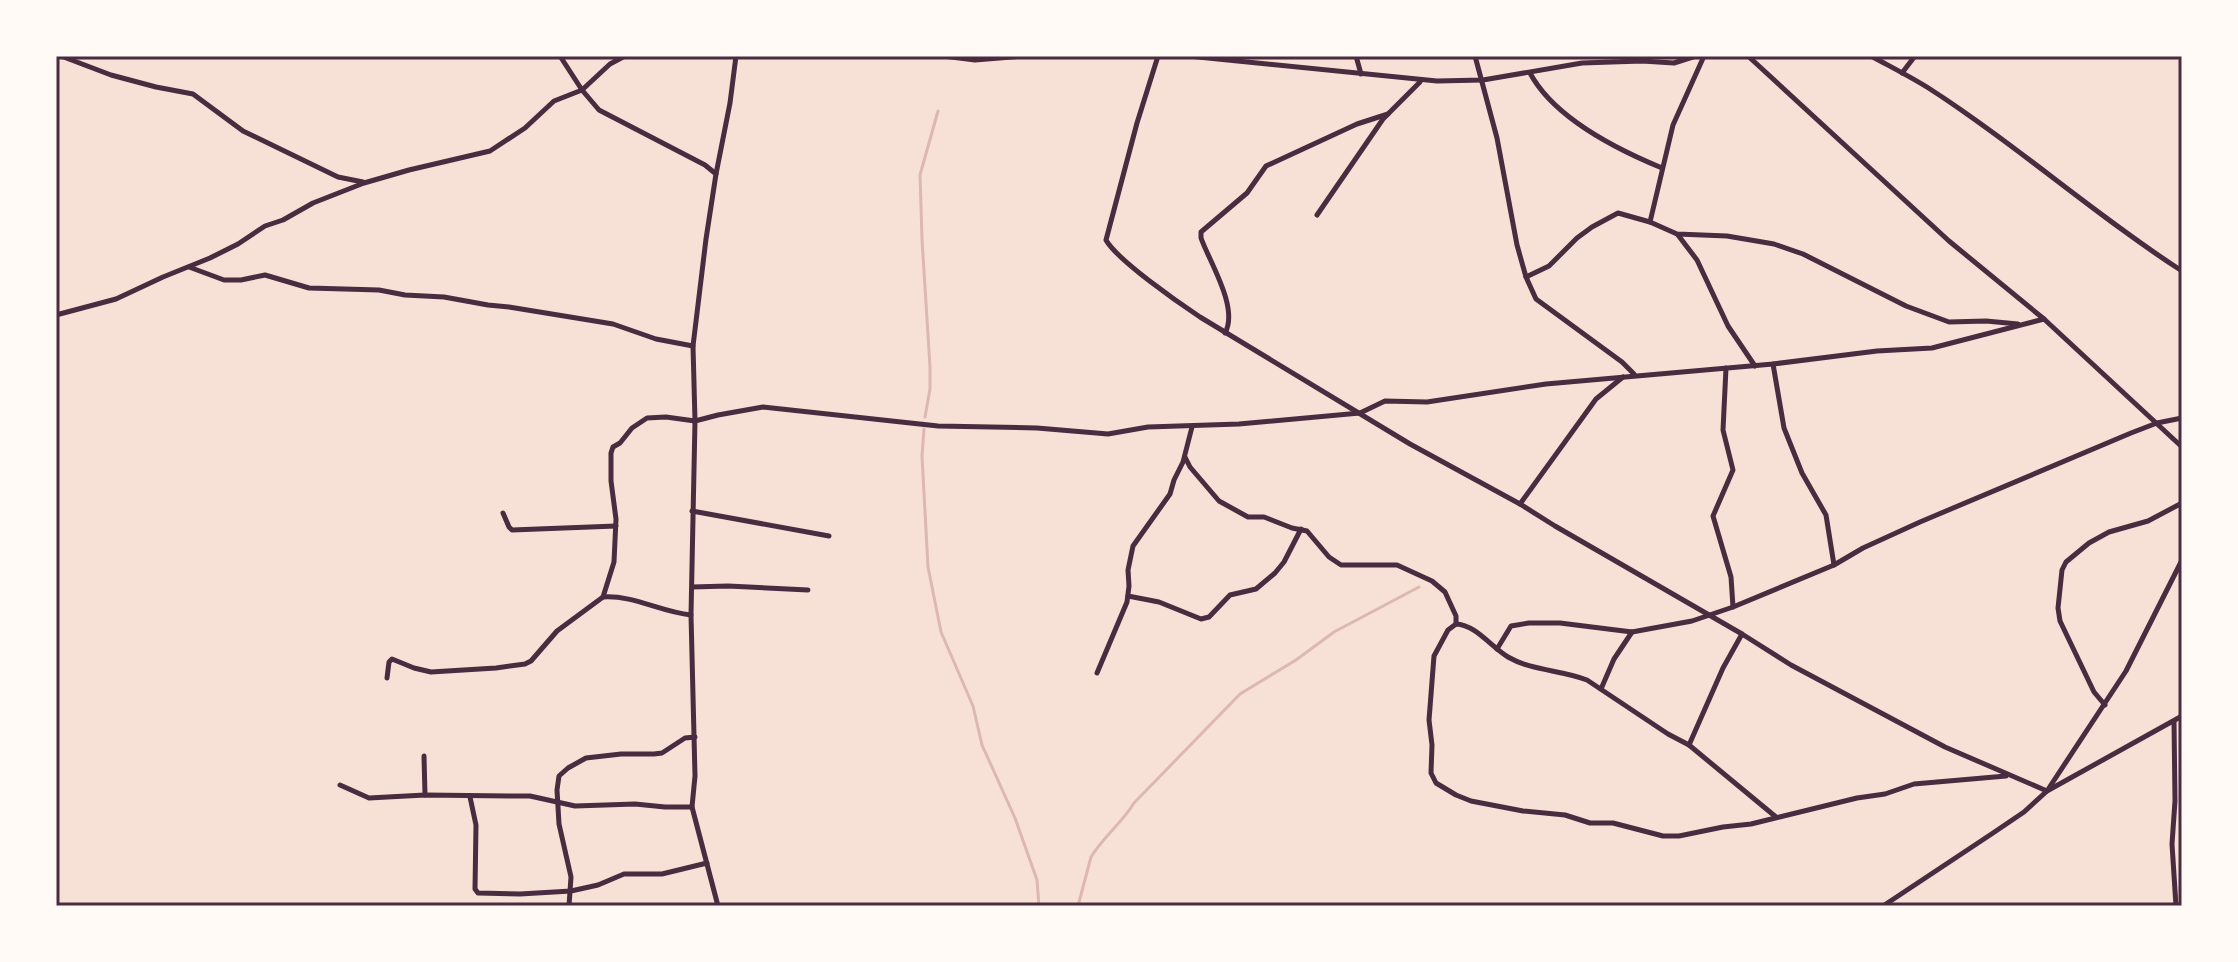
<svg xmlns="http://www.w3.org/2000/svg" width="2238" height="962" font-family="Karla,sans-serif">
<style>
.lines{fill:none;stroke-linecap:round;stroke-linejoin:round}
.stream{stroke:#dcb8b0;stroke-width:3}
.minor{stroke:#4a2c40;stroke-width:5}
.neatline{fill:none;stroke:#4a2c40;stroke-width:3}
</style>
<rect width="100%" height="100%" fill="#f7e1d7"/>
<g class="lines">
<!-- stream -->
<g class="stream">
<polyline points="925,417 930,389 930,367 922,239 920,175 938,111"/>
<polyline points="924,429 922,456 928,567 941,632 973,706 982,745 1015,818 1037,880 1039,906"/>
<path d="M1078,906L1091,857C1103,837 1122,823 1134,803L1240,694L1296,660L1334,632L1419,587"/>
</g>
<!-- minor -->
<g class="minor">
<polyline points="61,56 111,75 156,87 193,94 243,131 338,177 363,182"/>
<polyline points="560,56 582,90 599,110 705,165 716,174"/>
<polyline points="943,56 975,60 1023,56"/>
<path d="M1158,56L1137,123L1106,240C1117,260 1179,303 1200,317L1410,444L1520,504L1555,526L1742,634L1791,665L1945,747L2047,791L2182,716"/>
<polyline points="1188,56 1437,81 1483,80 1582,63 1642,61 1674,63 1696,56"/>
<polyline points="1356,56 1361,74"/>
<polyline points="1475,56 1497,138 1517,245 1526,277 1536,299 1622,362 1634,374"/>
<polyline points="1748,56 1949,241 2044,319 2182,447"/>
<path d="M1871,56C1891,67 1911,77 1930,89C2017,145 2095,215 2182,271"/>
<path d="M1530,73C1554,118 1616,149 1662,168"/>
<polyline points="1902,73 1915,56"/>
<polyline points="1317,215 1383,119 1420,82"/>
<polyline points="1650,222 1673,125 1704,56"/>
<polyline points="1678,235 1697,260 1728,326 1755,366"/>
<polyline points="189,267 224,280 241,280 265,275 309,288 379,290 405,295 444,297 488,305 509,307 613,324 656,339 693,346"/>
<polyline points="1526,277 1549,266 1577,238 1592,227 1618,213 1650,222 1677,234 1727,236 1774,244 1803,254 1906,306 1949,322 1986,321 2018,324"/>
<polyline points="56,315 116,299 163,277 210,258 238,244 265,226 283,220 313,203 364,183 409,170 490,151 525,128 554,101 582,90 610,64 625,56"/>
<path d="M1225,333C1239,308 1210,263 1201,238V232L1247,193L1266,166L1357,124L1388,114"/>
<polyline points="1773,364 1784,428 1802,473 1826,515 1834,565"/>
<polyline points="1726,368 1723,430 1733,470 1713,516 1731,577 1733,607"/>
<polyline points="1185,457 1190,467 1219,501 1248,517 1264,517 1292,528 1307,531 1329,557 1341,565 1397,565 1432,581 1445,592 1456,616 1456,624"/>
<polyline points="1520,504 1596,399 1623,377"/>
<polyline points="692,511 829,536"/>
<polyline points="503,513 509,527 512,530 616,526"/>
<polyline points="692,587 728,586 808,590"/>
<polyline points="1128,596 1159,602 1201,619 1209,617 1230,595 1256,589 1275,573 1284,562 1301,529"/>
<path d="M603,597C634,595 660,612 691,615"/>
<polyline points="1456,624 1448,630 1434,656 1429,720 1432,745 1431,773 1436,783 1456,795 1471,801 1523,811 1565,815 1590,823 1613,823 1663,836 1679,836 1723,827 1751,824 1857,798 1885,794 1914,784 2006,776"/>
<path d="M1456,624C1476,625 1491,647 1508,657C1532,671 1562,670 1587,680L1668,734L1689,745L1776,817"/>
<polyline points="1497,649 1511,626 1529,623 1560,623 1632,632 1692,621 1733,607 1834,565 1863,548 1920,522 2131,433 2157,423 2182,418"/>
<polyline points="1097,673 1127,602 1129,586 1128,570 1133,546 1170,494 1174,480 1183,462 1192,427"/>
<polyline points="387,678 389,662 392,659 414,668 431,672 496,668 525,664 531,661 557,631 603,597 614,562 616,519 611,481 611,453 613,447 620,443 632,428 647,418 666,417 695,421 718,415 763,407 938,426 1037,428 1108,434 1148,427 1239,424 1360,413 1385,401 1427,402 1546,384 1773,364 1877,351 1932,348 2044,319"/>
<polyline points="1601,689 1614,659 1632,632"/>
<polyline points="2105,705 2094,692 2060,621 2058,608 2062,570 2066,562 2089,543 2109,532 2148,521 2182,503"/>
<polyline points="2174,721 2175,801 2172,844 2176,906"/>
<polyline points="1689,745 1723,668 1742,634"/>
<polyline points="424,756 425,795"/>
<polyline points="340,785 369,798 425,795 516,796 530,796 575,806 635,804 665,807 692,807"/>
<polyline points="470,797 476,825 475,889 478,893 520,894 571,891 598,885 624,874 662,874 707,863"/>
<polyline points="569,906 571,877 559,824 557,790 559,776 568,768 586,758 621,754 654,754 662,753 685,738 695,737"/>
<polyline points="718,906 692,807 695,776 691,615 695,421 693,346 706,239 716,174 730,103 736,56"/>
<polyline points="1883,906 1993,833 2024,812 2047,791 2126,671 2182,560"/>
</g>
</g>
<!-- border -->
<rect width="2238" height="962" fill="none" stroke="#fffaf5" stroke-width="116"/>
<rect x="58" y="58" width="2122" height="846" class="neatline"/>
</svg>
